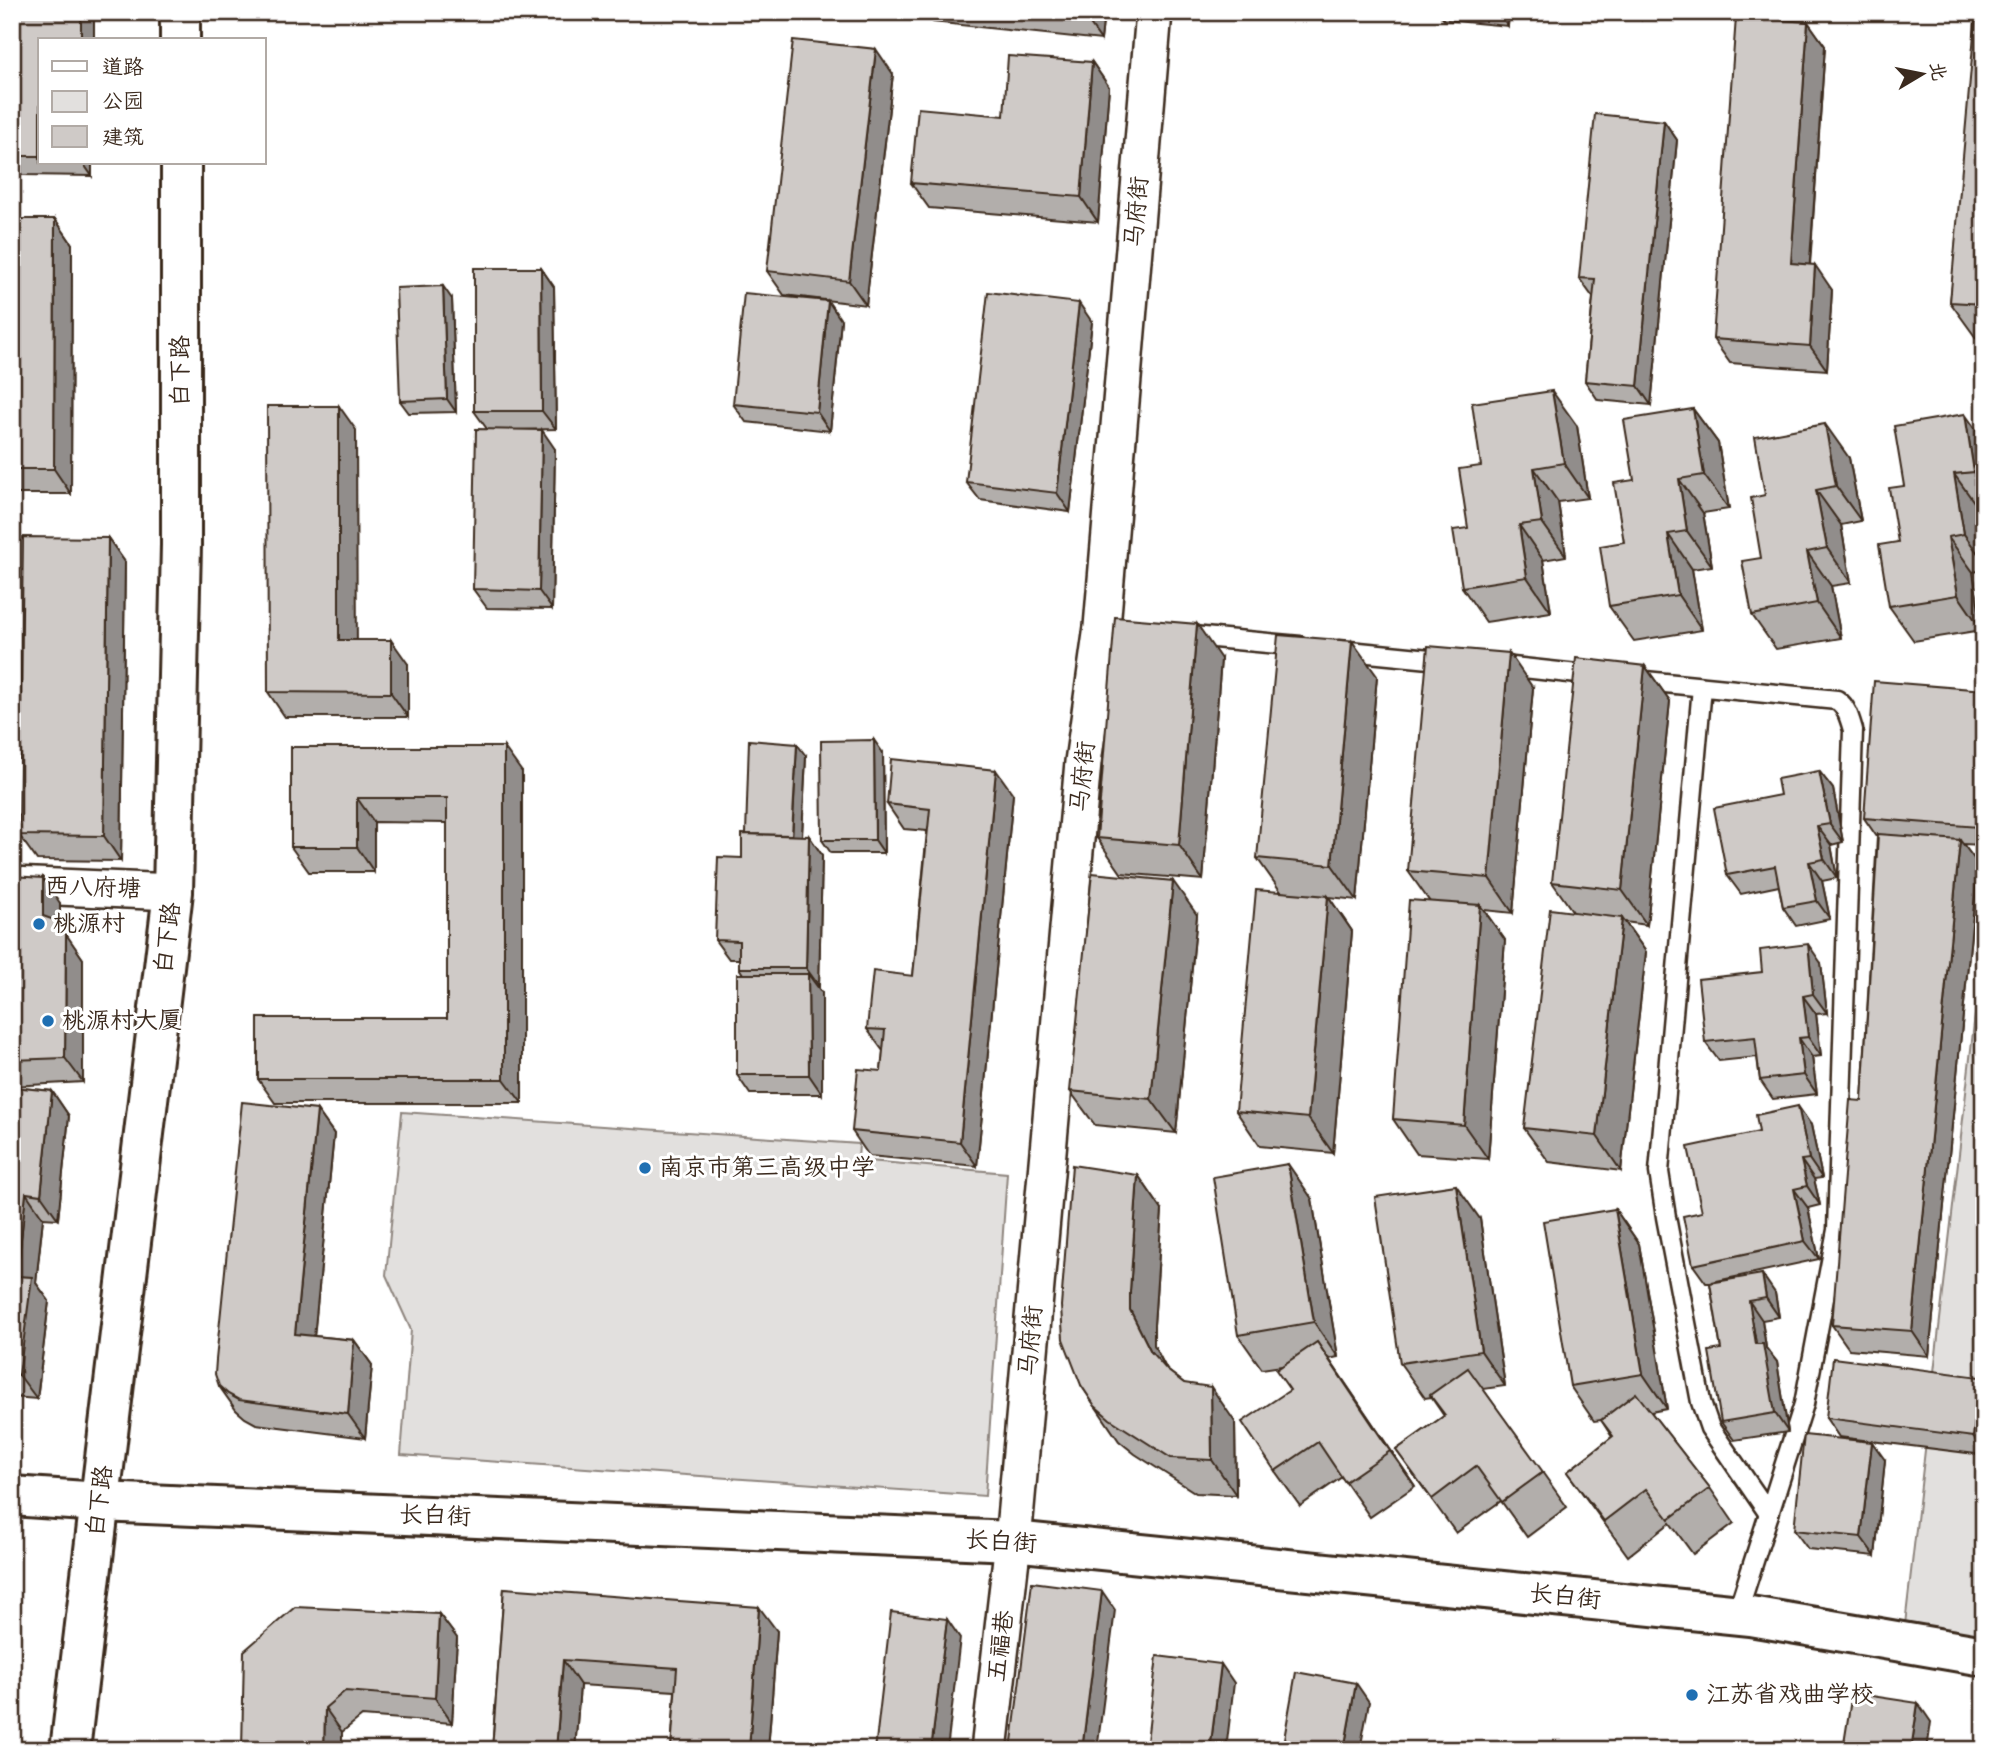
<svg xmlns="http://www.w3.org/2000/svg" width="1996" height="1762" font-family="'Architects Daughter','LXGW WenKai TC',sans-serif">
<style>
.green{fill:#e2e0de;stroke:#8e857e;stroke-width:2}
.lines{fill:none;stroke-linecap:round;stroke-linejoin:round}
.service-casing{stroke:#3b2a1e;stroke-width:23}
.minor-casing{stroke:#3b2a1e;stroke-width:40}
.tertiary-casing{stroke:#3b2a1e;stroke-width:44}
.secondary-casing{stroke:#3b2a1e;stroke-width:44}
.service{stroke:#fff;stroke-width:18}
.minor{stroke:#fff;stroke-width:35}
.tertiary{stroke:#fff;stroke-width:38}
.secondary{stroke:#fff;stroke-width:38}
.wall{fill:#b2aeab;stroke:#3b2a1e;stroke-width:2}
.shaded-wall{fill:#918d8b;stroke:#3b2a1e;stroke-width:2}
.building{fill:#cfcac7;stroke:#3b2a1e;stroke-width:2}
.poi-dot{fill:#1f6fb2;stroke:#fff;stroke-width:2.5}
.labels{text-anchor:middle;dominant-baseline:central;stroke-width:6;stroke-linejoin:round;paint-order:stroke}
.street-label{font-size:24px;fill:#3b2a1e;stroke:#fff}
.poi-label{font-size:24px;fill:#3b2a1e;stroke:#fff;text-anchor:start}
</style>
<rect width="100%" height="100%" fill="#fff"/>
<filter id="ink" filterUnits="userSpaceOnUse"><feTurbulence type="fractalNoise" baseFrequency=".0143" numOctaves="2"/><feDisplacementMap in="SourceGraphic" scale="14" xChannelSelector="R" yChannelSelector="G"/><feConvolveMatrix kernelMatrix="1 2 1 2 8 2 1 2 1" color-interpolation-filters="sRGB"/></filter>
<g filter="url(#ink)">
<!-- green -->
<g class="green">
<polygon points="1984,936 1984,1656 1903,1642"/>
<polygon points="402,1112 859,1144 858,1160 1007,1173 985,1496 401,1455 411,1330 386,1275"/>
</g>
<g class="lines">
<defs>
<g id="service">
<polyline points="1182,635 1300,646"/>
<polyline points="1339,650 1450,661"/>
<polyline points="1495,665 1596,676"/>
<path d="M1635,680L1837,700C1847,707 1850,720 1853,730L1837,1230L1804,1404L1737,1614"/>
<polyline points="1702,687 1659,1172 1666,1217 1701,1402 1710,1428 1769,1514"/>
</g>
<g id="minor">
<polyline points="12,885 173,892"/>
<polyline points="989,1750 1013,1541 1083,762 1102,627 1154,12"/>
</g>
<polyline id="tertiary" points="12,1496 100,1502 1013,1541 1750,1616 1984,1656"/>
<g id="secondary">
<polyline points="180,12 180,40"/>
<polyline points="70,1750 173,892 181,545 181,163"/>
</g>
</defs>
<!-- service casing -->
<use href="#service" class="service-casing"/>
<!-- minor casing -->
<use href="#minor" class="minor-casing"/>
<!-- tertiary casing -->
<use href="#tertiary" class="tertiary-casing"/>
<!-- secondary casing -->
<use href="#secondary" class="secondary-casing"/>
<!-- service -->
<use href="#service" class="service"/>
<!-- minor -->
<use href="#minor" class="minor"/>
<!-- tertiary -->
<use href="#tertiary" class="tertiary"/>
<!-- secondary -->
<use href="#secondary" class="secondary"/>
</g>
<!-- wall -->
<g class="wall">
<polygon points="12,12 94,12 94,40 40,40 40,163 92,163 92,176 22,175 12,161"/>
<polygon points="927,12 1104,12 1101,40 933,22"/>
<polygon points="1438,12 1509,12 1508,26 1444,20"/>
<polygon points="1578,12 1641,12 1641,19 1579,13"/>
<polygon points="1984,12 1984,349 1950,302"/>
<polygon points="1808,22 1825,46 1810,265 1832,290 1827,370 1730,363 1713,339"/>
<polygon points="1092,62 1109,87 1098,222 929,208 911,183 1004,116"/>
<polygon points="893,74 866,305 784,295 767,271"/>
<polygon points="1664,121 1677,140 1651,405 1598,400 1585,381 1593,297 1592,296 1579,278"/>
<polygon points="12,219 55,219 72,244 71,494 12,494"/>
<polygon points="541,268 554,287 556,429 517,430 555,449 552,609 487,608 473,589 487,429 474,411"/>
<polygon points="452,299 456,412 409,413 400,401"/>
<polygon points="841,320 830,431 746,422 733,404"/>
<polygon points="1092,322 1070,512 980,500 966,482"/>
<polygon points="1693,409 1718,443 1729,509 1703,513 1712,566 1692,569 1702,630 1634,641 1609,606 1624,542 1634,480"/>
<polygon points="1577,426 1588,498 1558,502 1566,556 1543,560 1551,612 1486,622 1462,587 1481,466"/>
<polygon points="356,430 356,640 408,664 408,717 285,717 268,692"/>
<polygon points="1984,441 1984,508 1979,509 1984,539 1984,570 1973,572 1982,630 1914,641 1889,606 1898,542 1904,486"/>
<polygon points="1849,458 1861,521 1841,525 1851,583 1831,586 1841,638 1776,649 1752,615 1761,558 1765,495"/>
<polygon points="108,538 125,562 121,861 37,860 19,835"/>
<polygon points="1221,659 1203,880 1121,873 1097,838"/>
<polygon points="1645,666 1670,701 1647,925 1625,922 1646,952 1621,1171 1549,1162 1524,1128 1573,912 1552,882"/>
<polygon points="1377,676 1357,900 1329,897 1352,931 1333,1153 1260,1146 1236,1111 1281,892 1257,858"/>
<polygon points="1533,688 1513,913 1484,910 1505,940 1488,1159 1417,1154 1393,1119 1430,902 1408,871"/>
<polygon points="1984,690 1984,845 1963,844 1978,864 1929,1356 1849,1349 1832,1325 1862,1101 1877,837 1864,818"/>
<polygon points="291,747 522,772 522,1103 275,1103 258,1079 447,1018 447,823 374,822 374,872 309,872 291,847"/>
<polygon points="883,753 884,853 831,853 822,840"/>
<polygon points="806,756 802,836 809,836 822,855 819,986 817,986 822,993 822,1094 750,1094 737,1075 743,974 739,968 739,959 729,959 715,940 742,858 746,834"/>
<polygon points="1819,771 1833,789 1843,842 1831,845 1837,878 1822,881 1830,919 1796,926 1783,907 1779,886 1741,894 1727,875 1780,795"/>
<polygon points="1013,794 977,1166 869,1156 852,1131 881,1071 883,1051 867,1029 913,976 927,831 904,829 887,804"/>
<polygon points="12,876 60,903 60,926 83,959 83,1082 12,1086"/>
<polygon points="1197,915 1176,1133 1095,1125 1070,1091"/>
<polygon points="1821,963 1827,1013 1816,1014 1821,1056 1812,1057 1817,1094 1773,1099 1760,1080 1757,1057 1719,1061 1705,1042 1762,972"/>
<polygon points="12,1087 52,1091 69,1116 58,1219 43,1218 36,1283 49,1301 37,1399 12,1397"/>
<polygon points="317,1110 334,1134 314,1336 354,1340 372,1365 365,1438 256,1424 245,1418 236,1410 219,1386"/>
<polygon points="1811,1125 1822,1178 1814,1179 1820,1205 1808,1208 1819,1259 1712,1282 1775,1293 1779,1317 1762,1320 1766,1348 1777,1362 1788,1432 1734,1440 1721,1422 1721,1349 1710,1283 1706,1283 1693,1265 1702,1212"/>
<polygon points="1138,1175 1162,1210 1154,1325 1154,1345 1167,1370 1235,1422 1236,1495 1196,1493 1135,1454 1119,1441 1081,1385"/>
<polygon points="1312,1199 1338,1357 1329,1359 1415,1486 1370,1517 1342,1477 1300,1506 1275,1471 1290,1390 1281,1366 1262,1369 1238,1335"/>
<polygon points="1615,1209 1639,1244 1667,1409 1651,1412 1710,1488 1734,1523 1693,1554 1670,1523 1628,1556 1567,1472 1612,1437 1601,1420 1594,1421 1570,1386"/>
<polygon points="1480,1219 1505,1386 1483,1389 1567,1507 1527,1537 1501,1501 1456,1533 1396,1450 1444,1416 1431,1397 1425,1398 1400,1363"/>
<polygon points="1980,1377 1984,1382 1984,1455 1839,1437 1826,1418"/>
<polygon points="1885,1460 1875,1556 1808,1549 1794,1530"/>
<polygon points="504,1588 777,1631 768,1750 671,1750 675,1691 580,1685 575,1750 492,1750"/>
<polygon points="439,1614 457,1638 452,1723 362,1716 342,1732 342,1750 242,1750"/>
</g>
<!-- shaded-wall -->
<g class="shaded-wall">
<rect x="81" y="12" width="13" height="28"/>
<polygon points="1085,12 1104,12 1101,40 1084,16"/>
<polygon points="1498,12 1509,12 1508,26"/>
<polygon points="1636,12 1641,12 1641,19"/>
<polygon points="1808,22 1825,46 1808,288 1791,263"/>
<polygon points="876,49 893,74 866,305 849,281"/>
<polygon points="1092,62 1109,87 1098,222 1081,197"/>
<polygon points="1664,121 1677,140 1651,405 1638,386"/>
<polygon points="83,163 92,163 92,176"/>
<polygon points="55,219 72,244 71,494 54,469"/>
<polygon points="1815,265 1832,290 1827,370 1810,346"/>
<polygon points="541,268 554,287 556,429 542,411"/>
<polygon points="443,286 452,299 456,412 447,399"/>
<polygon points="828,301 841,320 830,431 817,412"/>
<polygon points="1079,303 1092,322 1070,512 1057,493"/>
<polygon points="1552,391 1577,426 1588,498 1564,463"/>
<polygon points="339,406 356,430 357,664 339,640"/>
<polygon points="1693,409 1718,443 1729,509 1704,475"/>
<polygon points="1965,414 1984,441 1984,485 1974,472"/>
<polygon points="1825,424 1849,458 1861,521 1836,486"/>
<polygon points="542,430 555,449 552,609 539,591"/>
<polygon points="1534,468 1558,502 1566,556 1542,522"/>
<polygon points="1954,474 1979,509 1984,539 1984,562 1964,534"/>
<polygon points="1679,479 1703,513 1712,566 1687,531"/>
<polygon points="1816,490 1841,525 1851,583 1827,548"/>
<polygon points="1519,525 1543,560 1551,612 1527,577"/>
<polygon points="1668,534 1692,569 1702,630 1678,595"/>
<polygon points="1948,537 1973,572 1982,630 1958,595"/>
<polygon points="108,538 125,562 121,861 104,836"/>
<polygon points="1807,552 1831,586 1841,638 1817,603"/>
<polygon points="1197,624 1221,659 1203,880 1179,845"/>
<polygon points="391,640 408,664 408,717 391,693"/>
<polygon points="1352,641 1377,676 1357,900 1332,865"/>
<polygon points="1509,653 1533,688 1513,913 1489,878"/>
<polygon points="1645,666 1670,701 1647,925 1622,890"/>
<polygon points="874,740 883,753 884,853 875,840"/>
<polygon points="797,744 806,756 801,854 792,841"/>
<polygon points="504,747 522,772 522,1103 504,1079"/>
<polygon points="1984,755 1984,836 1978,827"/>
<polygon points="996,770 1013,794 977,1166 960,1142"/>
<polygon points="1819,771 1833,789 1843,842 1830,824"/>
<polygon points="357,798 374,822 374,872 357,847"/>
<polygon points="1817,826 1831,845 1837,878 1824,859"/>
<polygon points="809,836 822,855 819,986 806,968"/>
<polygon points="1960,840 1978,864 1929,1356 1912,1331"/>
<polygon points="1809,862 1822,881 1830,919 1817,901"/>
<polygon points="43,878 60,903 60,941 43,916"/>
<polygon points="1173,881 1197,915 1176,1133 1151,1099"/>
<polygon points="1328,896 1352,931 1333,1153 1308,1118"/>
<polygon points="1480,905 1505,940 1488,1159 1464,1125"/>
<polygon points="1622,918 1646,952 1621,1171 1597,1136"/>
<polygon points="66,934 83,959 83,1082 65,1058"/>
<polygon points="1808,944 1821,963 1827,1013 1813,994"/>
<polygon points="808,974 822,993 822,1094 809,1075"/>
<polygon points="1803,996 1816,1014 1821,1056 1808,1037"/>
<polygon points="1799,1038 1812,1057 1817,1094 1804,1075"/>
<polygon points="52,1091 69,1116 58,1219 41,1195"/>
<polygon points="1798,1106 1811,1125 1822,1178 1809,1159"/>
<polygon points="317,1110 334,1134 312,1358 295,1334"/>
<polygon points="1801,1160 1814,1179 1820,1205 1807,1186"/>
<polygon points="1288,1164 1312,1199 1338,1357 1314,1322"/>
<polygon points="1138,1175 1162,1210 1154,1325 1154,1345 1175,1387 1151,1352 1130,1310 1130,1291"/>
<polygon points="1456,1185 1480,1219 1505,1386 1481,1351"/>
<polygon points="1794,1189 1808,1208 1819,1259 1805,1241"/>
<polygon points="26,1193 43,1218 36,1283 49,1301 37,1399 19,1375 17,1276"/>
<polygon points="1615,1209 1639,1244 1667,1409 1643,1374"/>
<polygon points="1762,1274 1775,1293 1779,1317 1766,1298"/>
<polygon points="1749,1301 1762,1320 1766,1348 1777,1362 1788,1432 1775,1413 1756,1344"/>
<polygon points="354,1340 372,1365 365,1438 348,1414"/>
<polygon points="1317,1342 1341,1377 1415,1486 1390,1451"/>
<polygon points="1980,1377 1984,1382 1984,1452 1973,1437"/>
<polygon points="1211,1387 1235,1422 1236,1495 1212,1460"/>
<polygon points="1872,1442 1885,1460 1875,1556 1861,1537"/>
<polygon points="1102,1591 1115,1610 1097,1750 1082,1750"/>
<polygon points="759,1607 777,1631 768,1750 749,1750"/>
<polygon points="439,1614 457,1638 452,1723 435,1698"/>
<polygon points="947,1619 960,1638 947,1750 931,1750"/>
<polygon points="563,1660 580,1685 575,1750 556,1750"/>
<polygon points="1221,1664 1234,1683 1226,1750 1210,1750"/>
<polygon points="1356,1683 1369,1702 1360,1750 1344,1750"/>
<polygon points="1918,1703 1931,1722 1927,1750 1911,1750"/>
<polygon points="325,1708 342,1732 342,1750 324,1750"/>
</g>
<!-- building -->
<g class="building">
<polygon points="12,12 81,12 81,40 40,40 40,156 12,156"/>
<polygon points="1053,12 1085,12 1084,16"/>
<polygon points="1976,12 1984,12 1984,304 1950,302"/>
<polygon points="1736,17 1808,22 1791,263 1815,265 1810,346 1713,339"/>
<polygon points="793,40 876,49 849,281 767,271"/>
<polygon points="1008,56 1092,62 1081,197 911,183 918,108 1004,116"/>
<polygon points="1595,114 1664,121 1638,386 1585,381 1595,279 1579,278"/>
<polygon points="12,219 55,219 54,469 12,469"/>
<polygon points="474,268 541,268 542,411 474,411"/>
<polygon points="443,286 447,399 400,401 396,288"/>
<polygon points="988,292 1079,303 1057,493 966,482"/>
<polygon points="744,293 828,301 817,412 733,404"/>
<polygon points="1552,391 1564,463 1534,468 1542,522 1519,525 1527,577 1462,587 1453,530 1468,528 1459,469 1481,466 1472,403"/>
<polygon points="267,406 339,406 339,640 391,640 391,693 268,692"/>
<polygon points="1693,409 1704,475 1679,479 1687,531 1668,534 1678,595 1609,606 1600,546 1624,542 1614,483 1634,480 1624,420"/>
<polygon points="1965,414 1974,472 1954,474 1964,534 1948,537 1958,595 1889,606 1879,545 1898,542 1889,488 1904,486 1894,426"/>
<polygon points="1825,424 1836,486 1816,490 1827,548 1807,552 1817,603 1752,615 1742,561 1761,558 1751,498 1765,495 1755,437"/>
<polygon points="476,429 542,430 539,591 473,589"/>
<polygon points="23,537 108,538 104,836 19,835"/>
<polygon points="1115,617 1197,624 1179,845 1097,838"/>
<polygon points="1278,635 1352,641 1332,865 1257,858"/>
<polygon points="1428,646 1509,653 1489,878 1408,871"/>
<polygon points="1576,658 1645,666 1622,890 1552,882"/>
<polygon points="1874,681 1984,690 1984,755 1978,827 1864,818"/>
<polygon points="749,740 797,744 792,835 746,834"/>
<polygon points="874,740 875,840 822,840 821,741"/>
<polygon points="291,747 504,747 504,1079 258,1079 258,1018 447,1018 447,798 357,798 357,847 291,847"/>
<polygon points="891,759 996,770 960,1142 852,1131 858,1069 881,1071 885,1030 867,1029 873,971 913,976 930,809 887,804"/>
<polygon points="1819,771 1830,824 1817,826 1824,859 1809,862 1817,901 1783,907 1775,866 1727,875 1714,808 1780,795 1777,779"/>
<polygon points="742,834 809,836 806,968 739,968 739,941 715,940 718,857 742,858"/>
<polygon points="1878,834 1960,840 1912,1331 1832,1325 1850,1100 1862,1101"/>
<polygon points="1092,873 1173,881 1151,1099 1070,1091"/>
<polygon points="12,876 43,878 43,916 57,921 66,934 65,1058 12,1060"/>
<polygon points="1256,890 1328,896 1308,1118 1236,1111"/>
<polygon points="1409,900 1480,905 1464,1125 1393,1119"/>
<polygon points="1550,909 1622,918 1597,1136 1524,1128"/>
<polygon points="1808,944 1813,994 1803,996 1808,1037 1799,1038 1804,1075 1760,1080 1755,1037 1705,1042 1698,979 1762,972 1760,950"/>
<polygon points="737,974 808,974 809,1075 737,1075"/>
<polygon points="12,1087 52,1091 41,1195 26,1193 17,1276 32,1277 19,1375 12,1374"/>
<polygon points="242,1102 317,1110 295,1334 354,1340 348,1414 239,1400 228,1394 219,1386 215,1374 216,1360"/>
<polygon points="1798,1106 1809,1159 1801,1160 1807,1186 1794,1189 1805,1241 1693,1265 1683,1216 1702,1212 1688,1147 1759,1132 1756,1115"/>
<polygon points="1288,1164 1314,1322 1238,1335 1213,1177"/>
<polygon points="1072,1165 1138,1175 1130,1291 1130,1310 1151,1352 1167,1370 1184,1383 1211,1387 1212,1460 1171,1458 1110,1419 1095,1406 1081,1385 1063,1339 1061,1306"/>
<polygon points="1456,1185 1481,1351 1400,1363 1375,1197"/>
<polygon points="1615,1209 1643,1374 1570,1386 1543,1221"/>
<polygon points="1762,1274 1766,1298 1749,1301 1756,1344 1763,1344 1775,1413 1721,1422 1709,1351 1721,1349 1710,1283"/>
<polygon points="1317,1342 1390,1451 1345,1482 1318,1442 1275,1471 1242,1422 1290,1390 1276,1370"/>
<polygon points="1833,1358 1980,1377 1973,1437 1826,1418"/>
<polygon points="1468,1368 1543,1472 1502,1502 1476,1466 1432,1499 1396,1450 1445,1415 1430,1395"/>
<polygon points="1636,1393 1710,1488 1669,1519 1646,1489 1604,1521 1567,1472 1613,1436 1601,1420"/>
<polygon points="1804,1435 1872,1442 1861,1537 1794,1530"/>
<polygon points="1032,1582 1102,1591 1082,1750 1011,1750"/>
<polygon points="504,1588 759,1607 749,1750 671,1750 677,1668 563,1660 556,1750 492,1750"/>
<polygon points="295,1607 439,1614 435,1698 345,1691 325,1708 324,1750 242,1750 244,1651"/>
<polygon points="891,1612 947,1619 931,1750 875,1750"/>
<polygon points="1157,1656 1221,1664 1210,1750 1146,1750"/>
<polygon points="1296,1672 1356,1683 1344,1750 1282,1750"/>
<polygon points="1852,1693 1918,1703 1911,1750 1843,1750"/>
</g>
</g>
<!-- markers -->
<g class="poi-dot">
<circle cx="39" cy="924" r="7"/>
<circle cx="48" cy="1021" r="7"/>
<circle cx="645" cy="1168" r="7"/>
<circle cx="1692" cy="1695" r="7"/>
</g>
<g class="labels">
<!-- street labels -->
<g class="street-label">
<text transform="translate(1137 212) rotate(-85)">马府街</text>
<text transform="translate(181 371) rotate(-90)">白下路</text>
<text transform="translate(1083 777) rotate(-84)">马府街</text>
<text transform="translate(93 888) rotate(2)">西八府塘</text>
<text transform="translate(168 938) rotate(-83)">白下路</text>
<text transform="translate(1031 1341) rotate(-85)">马府街</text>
<text transform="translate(100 1501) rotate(-83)">白下路</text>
<text transform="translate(435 1516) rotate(2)">长白街</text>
<text transform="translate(1001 1542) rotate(4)">长白街</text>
<text transform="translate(1565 1597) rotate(6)">长白街</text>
<text transform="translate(1001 1646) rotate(-83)">五福巷</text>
</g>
<!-- poi labels -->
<g class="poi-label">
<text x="53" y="924">桃源村</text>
<text x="62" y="1021">桃源村大厦</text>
<text x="659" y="1168">南京市第三高级中学</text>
<text x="1706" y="1695">江苏省戏曲学校</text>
</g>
</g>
<!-- margin -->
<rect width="1996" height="1762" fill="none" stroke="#fff" stroke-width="42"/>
<rect x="21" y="21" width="1954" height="1720" fill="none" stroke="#3b2a1e" stroke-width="2.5" filter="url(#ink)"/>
<!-- legend -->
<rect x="38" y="38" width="228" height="126" fill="#ffffff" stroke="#b1aaa5" stroke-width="2"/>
<rect x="52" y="61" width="35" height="10" fill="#ffffff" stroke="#b1aaa5" stroke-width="2"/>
<text x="102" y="74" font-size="21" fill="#3b2a1e">道路</text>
<rect x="52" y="91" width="35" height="21" fill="#e2e0de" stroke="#b1aaa5" stroke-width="2"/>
<text x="102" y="108" font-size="21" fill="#3b2a1e">公园</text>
<rect x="52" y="126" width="35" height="21" fill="#cfcac7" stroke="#b1aaa5" stroke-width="2"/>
<text x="102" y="144" font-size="21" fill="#3b2a1e">建筑</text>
<!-- north arrow -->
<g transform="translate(1922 74) rotate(80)" stroke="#ffffff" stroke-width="5" paint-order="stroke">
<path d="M0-5L12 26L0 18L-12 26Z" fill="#3b2a1e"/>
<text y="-10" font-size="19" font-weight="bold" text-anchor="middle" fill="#3b2a1e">北</text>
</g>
</svg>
